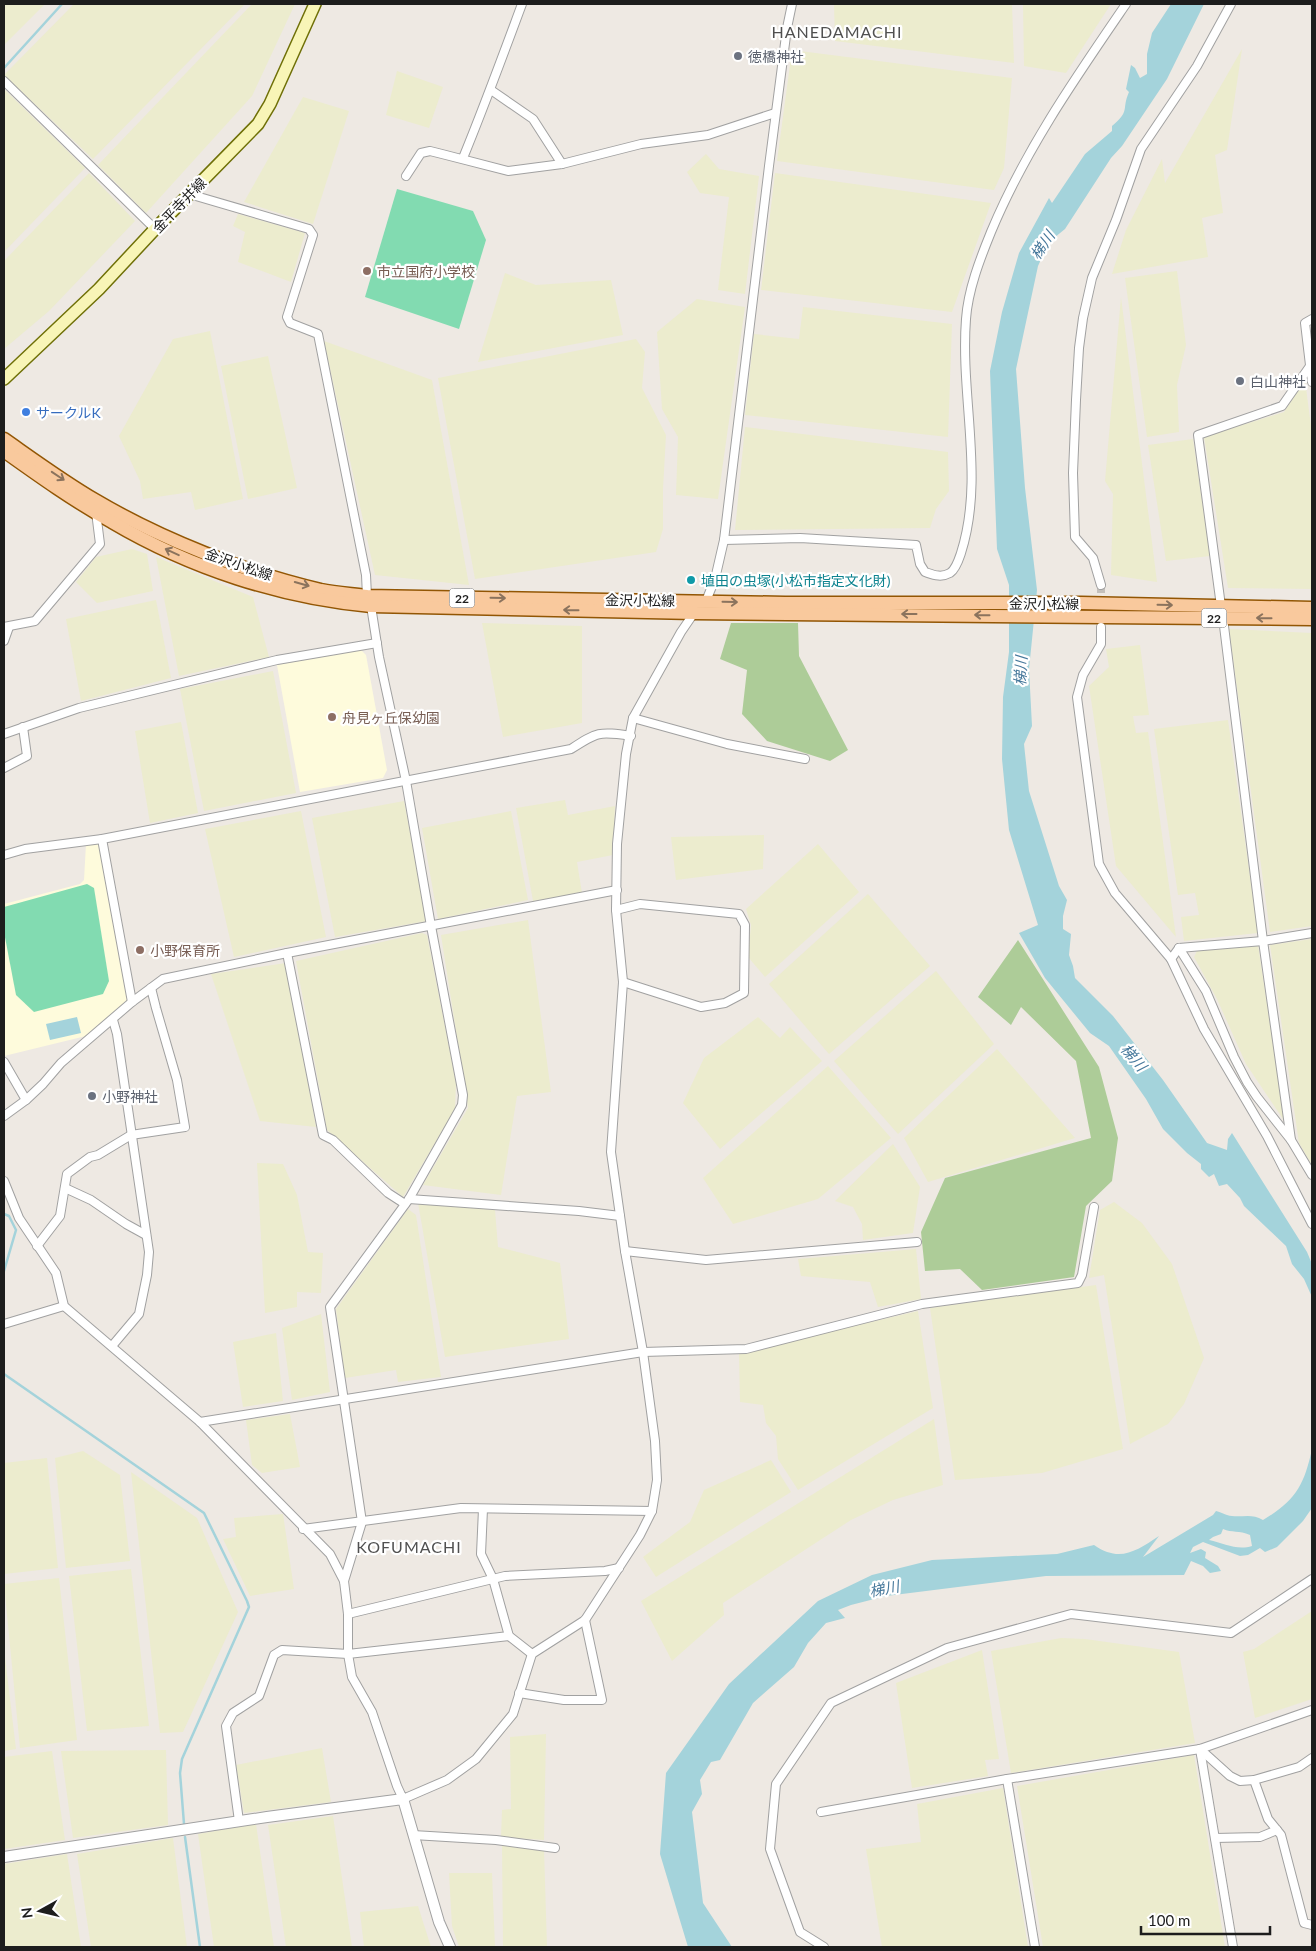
<svg xmlns="http://www.w3.org/2000/svg" width="1316" height="1951" font-family="Lato,'Noto Sans JP',sans-serif">
<style>
.education{fill:#fefbdc}
.farmland{fill:#ececce}
.forest{fill:#adcc98}
.pitch{fill:#82dbb1}
.water{fill:#a4d3db;fill-rule:evenodd}
.lines{fill:none;stroke-linecap:round;stroke-linejoin:round}
.stream{stroke:#a4d3db;stroke-width:2.5}
.minor-tunnel{stroke:#c4c0bb;stroke-width:8;stroke-dasharray:8 4;stroke-linecap:butt}
.minor-casing{stroke:#a1a1a1;stroke-width:10}
.tertiary-casing{stroke:#a1a1a1;stroke-width:12}
.secondary-casing{stroke:#6f7007;stroke-width:14}
.primary-casing{stroke:#925604;stroke-width:15}
.minor{stroke:#fff;stroke-width:8}
.tertiary{stroke:#fff;stroke-width:10}
.secondary{stroke:#f8f5b7;stroke-width:11}
.primary{stroke:#f9c99d;stroke-width:12}
.oneway{stroke:#8b735d}
.worship-dot{fill:#6b7280;stroke:#fff;stroke-width:2}
.education-dot{fill:#8d6e63;stroke:#fff;stroke-width:2}
.shop-dot{fill:#3f7fe0;stroke:#fff;stroke-width:2}
.culture-dot{fill:#0f9aa8;stroke:#fff;stroke-width:2}
.labels{text-anchor:middle;dominant-baseline:central;stroke-width:4.5;stroke-linejoin:round;paint-order:stroke}
.shield{fill:#fff;stroke:#616161;stroke-width:1}
.shield-label{font-size:12px;font-weight:bold;fill:#1d1d1d}
.worship-label{font-size:14px;fill:#5b616d;stroke:#fff;text-anchor:start}
.street-label{font-size:14px;fill:#1d1d1d;stroke:#fff}
.education-label{font-size:14px;fill:#785e54;stroke:#fff;text-anchor:start}
.shop-label{font-size:14px;fill:#366cbe;stroke:#fff;text-anchor:start}
.culture-label{font-size:14px;fill:#0d838f;stroke:#fff;text-anchor:start}
.water-label{font-size:15px;font-style:italic;fill:#46789b;stroke:#fff}
.quarter-label{font-size:16px;letter-spacing:1px;fill:#505050;stroke:#fff}
</style>
<rect width="100%" height="100%" fill="#eee9e3"/>
<!-- education -->
<g class="education">
<polygon points="361,650 366,655 387,770 383,778 300,792 277,665"/>
<polygon points="100,842 131,1000 86,1036 4,1056 4,904 80,884 84,880 86,844"/>
</g>
<!-- farmland -->
<g class="farmland">
<polygon points="4,4 45,4 4,45"/>
<polygon points="74,4 245,4 93,159 4,75"/>
<polygon points="252,4 295,4 252,96 146,213 98,165"/>
<polygon points="834,4 1012,4 1014,63 835,41"/>
<polygon points="1023,4 1111,4 1066,73 1024,66"/>
<polygon points="1242,49 1227,150 1215,155 1223,213 1202,218 1208,257 1112,274 1126,230 1162,159 1165,183"/>
<polygon points="792,50 1012,78 1004,168 994,190 777,161"/>
<polygon points="397,71 443,87 429,128 386,115"/>
<polygon points="4,89 85,168 4,252"/>
<polygon points="303,97 349,111 313,224 244,202"/>
<polygon points="706,154 719,169 759,176 745,294 718,290 729,197 700,193 687,172"/>
<polygon points="89,173 135,221 49,311 4,349 4,261"/>
<polygon points="775,173 991,203 952,312 761,290"/>
<polygon points="238,214 305,233 291,282 238,262 245,232 233,226"/>
<polygon points="1177,271 1186,345 1177,385 1179,432 1147,437 1125,278"/>
<polygon points="505,273 536,285 611,280 623,335 478,362"/>
<polygon points="1121,297 1157,582 1111,575 1113,494 1105,481"/>
<polygon points="697,299 745,307 718,499 676,495 678,437 662,409 657,332"/>
<polygon points="803,307 952,324 948,437 745,415 754,334 799,339"/>
<polygon points="210,331 243,499 195,510 191,492 143,499 140,481 119,436 173,339"/>
<polygon points="636,339 645,352 642,388 666,435 663,489 663,529 656,552 475,579 438,378"/>
<polygon points="324,341 432,380 469,585 375,575"/>
<polygon points="268,356 297,488 248,499 221,366"/>
<polygon points="1305,380 1312,434 1312,589 1228,588 1204,437 1284,412"/>
<polygon points="745,427 948,452 949,491 936,509 930,528 735,530"/>
<polygon points="1193,439 1210,556 1166,561 1148,445"/>
<polygon points="132,549 147,554 153,591 97,603 76,582 96,557"/>
<polygon points="156,557 253,597 269,657 179,676"/>
<polygon points="156,600 171,678 81,701 66,619"/>
<polygon points="482,623 582,626 582,723 503,737"/>
<polygon points="1229,629 1312,633 1312,926 1270,932"/>
<polygon points="1140,645 1149,715 1133,716 1136,733 1148,732 1176,937 1116,866 1089,686 1109,667 1106,649"/>
<polygon points="273,671 296,793 204,811 180,689"/>
<polygon points="1228,720 1258,933 1184,941 1181,917 1199,915 1195,893 1178,895 1154,729"/>
<polygon points="181,722 198,813 150,823 135,731"/>
<polygon points="565,800 568,815 615,806 613,855 577,862 582,893 533,901 516,808"/>
<polygon points="404,801 427,921 335,937 312,818"/>
<polygon points="301,811 326,937 234,957 205,829"/>
<polygon points="511,811 528,900 438,919 422,828"/>
<polygon points="764,835 763,869 676,880 671,837"/>
<polygon points="818,844 859,892 765,977 748,957 751,925 746,909"/>
<polygon points="868,894 930,966 829,1054 769,984"/>
<polygon points="528,920 551,1092 517,1096 501,1195 423,1185 468,1108 441,935"/>
<polygon points="422,933 427,935 456,1083 455,1109 403,1197 327,1130 296,961"/>
<polygon points="1312,939 1312,1165 1299,1143 1270,945"/>
<polygon points="1258,945 1285,1122 1246,1064 1217,999 1194,957 1197,951"/>
<polygon points="286,963 316,1127 260,1121 211,974"/>
<polygon points="936,971 994,1044 898,1134 834,1061"/>
<polygon points="758,1017 780,1038 790,1027 822,1061 720,1149 683,1103 704,1058"/>
<polygon points="997,1049 1075,1138 928,1182 904,1138"/>
<polygon points="828,1066 891,1138 818,1199 733,1224 703,1178"/>
<polygon points="893,1144 920,1187 913,1233 863,1240 862,1224 853,1207 835,1201"/>
<polygon points="257,1163 283,1164 297,1195 308,1252 323,1253 321,1293 297,1292 297,1307 265,1313"/>
<polygon points="1114,1202 1142,1223 1172,1264 1204,1358 1184,1404 1168,1424 1130,1444 1104,1275 1089,1278 1100,1210"/>
<polygon points="418,1203 495,1210 498,1247 560,1263 569,1339 445,1357"/>
<polygon points="408,1209 416,1215 441,1377 398,1382 396,1370 345,1378 336,1309"/>
<polygon points="916,1249 921,1299 878,1307 870,1282 801,1276 798,1259"/>
<polygon points="1096,1285 1123,1449 1042,1473 955,1480 930,1308"/>
<polygon points="918,1311 933,1408 798,1490 778,1459 776,1436 766,1423 763,1405 740,1402 739,1353"/>
<polygon points="321,1314 330,1392 292,1400 282,1328"/>
<polygon points="276,1333 283,1401 243,1407 233,1342"/>
<polygon points="290,1414 300,1467 262,1473 252,1465 246,1420"/>
<polygon points="934,1419 943,1485 893,1500 851,1520 723,1603 724,1615 672,1661 641,1601"/>
<polygon points="83,1451 120,1475 130,1561 66,1568 55,1458"/>
<polygon points="47,1458 58,1568 4,1574 4,1463"/>
<polygon points="771,1460 791,1492 656,1577 643,1557 690,1522 704,1490"/>
<polygon points="131,1472 197,1518 238,1612 183,1732 160,1733"/>
<polygon points="283,1514 294,1589 250,1596 223,1539 236,1537 234,1518"/>
<polygon points="131,1569 149,1726 87,1731 69,1576"/>
<polygon points="59,1578 77,1740 20,1748 4,1584"/>
<polygon points="1312,1611 1312,1699 1255,1718 1243,1652 1254,1649"/>
<polygon points="1061,1638 1085,1639 1179,1652 1195,1743 1011,1773 991,1651"/>
<polygon points="4,1649 16,1749 4,1751"/>
<polygon points="982,1650 999,1759 985,1760 988,1776 912,1788 896,1683"/>
<polygon points="546,1734 544,1840 501,1837 502,1810 511,1809 510,1737"/>
<polygon points="322,1748 331,1802 244,1813 236,1765"/>
<polygon points="166,1750 168,1825 73,1838 61,1751"/>
<polygon points="52,1751 65,1840 4,1849 4,1757"/>
<polygon points="1194,1755 1225,1947 1043,1947 1017,1786"/>
<polygon points="1003,1788 1028,1947 882,1947 866,1849 921,1842 917,1804"/>
<polygon points="333,1816 352,1947 286,1947 268,1825"/>
<polygon points="256,1824 274,1947 214,1947 198,1834"/>
<polygon points="173,1838 187,1947 91,1947 77,1854"/>
<polygon points="502,1845 544,1849 547,1947 503,1947"/>
<polygon points="67,1854 81,1947 4,1947 4,1864"/>
<polygon points="449,1873 492,1873 495,1947 459,1947 452,1926"/>
<polygon points="418,1906 431,1947 364,1947 360,1912"/>
</g>
<!-- forest -->
<g class="forest">
<polygon points="731,623 798,623 799,656 848,750 830,761 767,741 742,714 747,670 720,659"/>
<polygon points="1018,940 1099,1067 1118,1138 1112,1181 1086,1206 1074,1277 982,1290 960,1269 925,1271 921,1232 945,1178 1091,1138 1076,1061 1021,1007 1011,1025 978,997"/>
</g>
<!-- pitch -->
<g class="pitch">
<polygon points="397,189 473,211 486,240 459,329 365,297"/>
<polygon points="87,884 94,888 109,981 103,994 34,1012 16,995 4,932 4,907"/>
</g>
<!-- water -->
<g class="water">
<path d="M1171,4H1204L1167,79L1122,146L1111,158L1065,229L1049,242L1038,266L1016,369L1025,488L1037,590L1029,669L1032,726L1024,744L1029,791L1059,886L1067,900L1063,916V929L1071,934L1069,955L1073,966L1075,978L1113,1016L1163,1080L1207,1143L1227,1150L1228,1139L1232,1133L1307,1252L1312,1264V1297L1304,1279L1292,1264L1286,1246L1244,1206L1240,1198L1227,1184L1219,1186L1214,1174L1209,1177L1201,1169V1164L1187,1153L1163,1129L1146,1099L1109,1046L1090,1033L1045,978L1019,933L1038,925L1009,830L1002,759L1003,697L1009,652V585L997,549L990,371L1002,312L1019,253L1049,198L1052,203L1085,154L1112,131V126C1131,110 1121,110 1129,92L1126,89L1131,65L1135,68L1140,78L1147,74V54L1152,33Z"/>
<polygon points="77,1017 81,1033 50,1040 46,1024"/>
<path d="M1312,1449V1508L1303,1521L1277,1547L1265,1552L1260,1548L1248,1555L1240,1556L1203,1542L1193,1547L1190,1553L1201,1549L1206,1552L1205,1558L1218,1566L1221,1571L1210,1573L1203,1566L1191,1561L1184,1575L1046,1576L886,1596L851,1605L838,1610L845,1618L826,1623L808,1643L794,1667L753,1703L720,1760L711,1762L700,1780L702,1794L692,1812L703,1903L732,1947H688L660,1854L666,1773L729,1684L818,1601L872,1575L932,1560L1057,1554L1094,1545C1120,1563 1136,1551 1159,1536L1143,1557L1213,1515L1216,1511C1221,1512 1223,1514 1227,1515C1240,1519 1250,1512 1263,1520C1295,1501 1304,1486 1312,1449ZM1223,1529C1232,1533 1239,1530 1250,1535L1252,1546C1237,1551 1224,1543 1209,1540L1213,1537L1221,1534Z"/>
</g>
<g class="lines">
<!-- stream -->
<g class="stream">
<polyline points="4,68 62,4"/>
<polyline points="4,1214 9,1216 16,1230 4,1271"/>
<polyline points="4,1374 204,1513 247,1601 249,1607 182,1759 180,1773 184,1824"/>
<polyline points="185,1837 200,1947"/>
</g>
<!-- minor-tunnel -->
<polyline class="minor-tunnel" points="1101,585 1101,620"/>
<defs>
<g id="minor">
<polyline points="4,81 155,229"/>
<polyline points="491,90 533,119 562,164"/>
<path d="M463,158C484,107 503,55 522,4"/>
<polyline points="406,176 421,153 430,151 442,154 508,171 562,164 641,144 708,135 775,113"/>
<polyline points="189,194 309,229 313,235 287,317 290,323 318,334 366,575 367,596"/>
<polyline points="1312,319 1305,323 1312,382"/>
<path d="M724,540L800,538L916,545L920,564L925,572C934,575 941,578 950,573C956,569 959,559 961,553C985,478 960,397 966,319C968,290 980,259 991,232C1025,150 1076,77 1126,4"/>
<polyline points="1101,585 1093,558 1075,537 1073,473 1076,400 1079,348 1083,318 1092,278 1116,220 1141,149 1197,66 1231,4"/>
<polyline points="706,601 715,579 724,540 769,166 787,28 792,4"/>
<polyline points="1221,606 1198,435 1282,406 1310,366"/>
<polyline points="1223,618 1263,941 1291,1140"/>
<polyline points="4,627 35,621 100,544 96,512"/>
<polyline points="1101,627 1101,644 1083,675 1077,697 1099,864 1115,893 1171,959 1179,948"/>
<polyline points="4,641 9,627"/>
<polyline points="633,718 727,744 805,759"/>
<polyline points="4,734 79,708 277,660 377,643"/>
<polyline points="4,768 27,756 23,727"/>
<polyline points="102,839 132,1002"/>
<path d="M4,855L25,849L102,839L571,749C597,732 599,731 631,736"/>
<polyline points="616,910 640,904 739,914 745,925 744,993 725,1003 701,1007 623,982"/>
<polyline points="1179,948 1206,991 1234,1057 1247,1082 1257,1097 1291,1140 1312,1175"/>
<polyline points="1179,948 1263,941 1312,933"/>
<polyline points="287,953 323,1135 333,1140 388,1193 405,1204"/>
<polyline points="1171,959 1204,1029 1267,1136 1312,1224"/>
<polyline points="4,1062 26,1100"/>
<polyline points="4,1116 26,1100 43,1084 61,1063 132,1002 163,979 287,953 617,890"/>
<polyline points="4,1181 19,1218 56,1273 64,1306 200,1422 330,1554 344,1581 348,1614 348,1654 352,1677 372,1712 397,1786 403,1799 447,1780 476,1759 513,1714 532,1654 585,1620 640,1535 652,1511 657,1480 655,1441 643,1352 625,1251 611,1152 623,982 616,910 617,844 626,754 633,718 681,632 694,613"/>
<polyline points="65,1188 91,1200 126,1224 146,1235"/>
<polyline points="409,1199 579,1211 620,1216"/>
<polyline points="37,1246 60,1216 67,1174 90,1157 98,1155 131,1135 185,1127 177,1080 156,1008 151,988"/>
<polyline points="625,1251 706,1260 917,1242"/>
<polyline points="4,1324 64,1306"/>
<polyline points="112,1346 139,1314 147,1275 149,1252 117,1034 113,1020"/>
<polyline points="200,1422 643,1352 746,1349 922,1304 1078,1283 1082,1275 1094,1207"/>
<polyline points="483,1509 481,1554 493,1579 509,1636 532,1654"/>
<polyline points="303,1529 461,1508 652,1511"/>
<polyline points="344,1581 362,1522 330,1307 409,1199 457,1114 462,1105 463,1095 431,926 406,781 379,657 371,606"/>
<polyline points="348,1614 505,1576 605,1571 619,1568"/>
<polyline points="519,1693 564,1700 602,1700 585,1620"/>
<polyline points="1200,1749 1233,1947"/>
<polyline points="1200,1749 1230,1776 1240,1781 1254,1780 1299,1767 1312,1758"/>
<polyline points="1007,1779 1035,1947"/>
<polyline points="1254,1780 1268,1819 1281,1835 1304,1923 1312,1925"/>
<polyline points="821,1812 1007,1779 1200,1749 1312,1710"/>
<polyline points="239,1821 226,1726 233,1713 259,1696 274,1655 282,1650 348,1654 509,1636"/>
<polyline points="413,1835 496,1840 555,1848"/>
<polyline points="1215,1838 1260,1837 1277,1830"/>
<polyline points="824,1947 800,1932 770,1849 776,1784 831,1703 947,1648 1071,1614 1231,1633 1312,1579"/>
</g>
<polyline id="tertiary" points="4,1857 267,1817 403,1799 439,1922 450,1947"/>
<polyline id="secondary" points="4,379 99,289 155,229 258,124 270,104 315,4"/>
<g id="primary">
<path d="M4,439C34,460 64,482 95,500C161,539 247,573 321,590C336,593 352,594 367,596L785,603H1081L1312,608"/>
<path d="M4,451C39,476 74,501 112,522C190,568 281,598 371,606L694,613L1312,619"/>
</g>
</defs>
<!-- minor casing -->
<use href="#minor" class="minor-casing"/>
<!-- tertiary casing -->
<use href="#tertiary" class="tertiary-casing"/>
<!-- secondary casing -->
<use href="#secondary" class="secondary-casing"/>
<!-- primary casing -->
<use href="#primary" class="primary-casing"/>
<!-- minor -->
<use href="#minor" class="minor"/>
<!-- tertiary -->
<use href="#tertiary" class="tertiary"/>
<!-- secondary -->
<use href="#secondary" class="secondary"/>
<!-- primary -->
<use href="#primary" class="primary"/>
</g>
<!-- one-way arrows -->
<defs><path id="oneway-shaft" d="M-6 0H5M1.5-3L5.5 0L1.5 3" fill="none" stroke-width="1.6" stroke-linecap="round" stroke-linejoin="round" transform="scale(1.25)"/></defs>
<g class="oneway">
<use href="#oneway-shaft" transform="translate(58 476) rotate(34)"/>
<use href="#oneway-shaft" transform="translate(172 552) rotate(-155)"/>
<use href="#oneway-shaft" transform="translate(302 584) rotate(16)"/>
<use href="#oneway-shaft" transform="translate(498 598) rotate(1)"/>
<use href="#oneway-shaft" transform="translate(730 602) rotate(1)"/>
<use href="#oneway-shaft" transform="translate(1165 605) rotate(1)"/>
<use href="#oneway-shaft" transform="translate(571 610) rotate(-179)"/>
<use href="#oneway-shaft" transform="translate(909 614) rotate(-180)"/>
<use href="#oneway-shaft" transform="translate(982 615) rotate(-179)"/>
<use href="#oneway-shaft" transform="translate(1264 618) rotate(-179)"/>
</g>
<!-- markers -->
<g class="worship-dot">
<circle cx="738" cy="56" r="5"/>
<circle cx="1240" cy="381" r="5"/>
<circle cx="92" cy="1096" r="5"/>
</g>
<g class="education-dot">
<circle cx="367" cy="271" r="5"/>
<circle cx="332" cy="717" r="5"/>
<circle cx="140" cy="950" r="5"/>
</g>
<circle class="shop-dot" cx="26" cy="412" r="5"/>
<circle class="culture-dot" cx="691" cy="580" r="5"/>
<g class="labels">
<!-- shield labels -->
<g class="shield">
<rect x="449.5" y="588.5" width="25" height="19" rx="4"/>
<rect x="1201.5" y="608.5" width="25" height="19" rx="4"/>
</g>
<g class="shield-label">
<text x="462" y="598">22</text>
<text x="1214" y="618">22</text>
</g>
<!-- worship labels -->
<g class="worship-label">
<text x="748" y="56">徳橋神社</text>
<text x="1250" y="381">白山神社</text>
<text x="102" y="1096">小野神社</text>
</g>
<!-- street labels -->
<g class="street-label">
<text transform="translate(179 205) rotate(-46)">金平寺井線</text>
<text transform="translate(239 564) rotate(19)">金沢小松線</text>
<text transform="translate(640 600) rotate(1)">金沢小松線</text>
<text x="1044" y="603">金沢小松線</text>
</g>
<!-- education labels -->
<g class="education-label">
<text x="377" y="271">市立国府小学校</text>
<text x="342" y="717">舟見ヶ丘保幼園</text>
<text x="150" y="950">小野保育所</text>
</g>
<!-- shop labels -->
<g class="shop-label">
<text x="36" y="412">サークルK</text>
</g>
<!-- culture labels -->
<g class="culture-label">
<text x="701" y="580">埴田の虫塚(小松市指定文化財)</text>
</g>
<!-- water labels -->
<g class="water-label">
<text transform="translate(1042 245) rotate(-56)">梯川</text>
<text transform="translate(1020 671) rotate(-87)">梯川</text>
<text transform="translate(1134 1057) rotate(49)">梯川</text>
<text transform="translate(884 1588) rotate(-11)">梯川</text>
</g>
<!-- quarter labels -->
<g class="quarter-label">
<text x="837" y="31">HANEDAMACHI</text>
<text x="409" y="1546">KOFUMACHI</text>
</g>
</g>
<!-- border -->
<rect width="1316" height="1951" fill="none" stroke="#1d1d1d" stroke-width="10"/>
<!-- north arrow -->
<g transform="translate(40 1911) rotate(262)" stroke="#ffffff" stroke-width="4" paint-order="stroke">
<path d="M0-4L9 19L0 12L-9 19Z" fill="#1d1d1d"/>
<text y="-8" font-size="14" font-weight="bold" text-anchor="middle" fill="#1d1d1d">N</text>
</g>
<!-- scale -->
<path d="M1141 1926v8h129v-8" fill="none" stroke="#1d1d1d" stroke-width="2.5"/>
<text x="1148" y="1926" font-size="15" fill="#1d1d1d" stroke="#ffffff" stroke-width="4" paint-order="stroke">100 m</text>
</svg>
